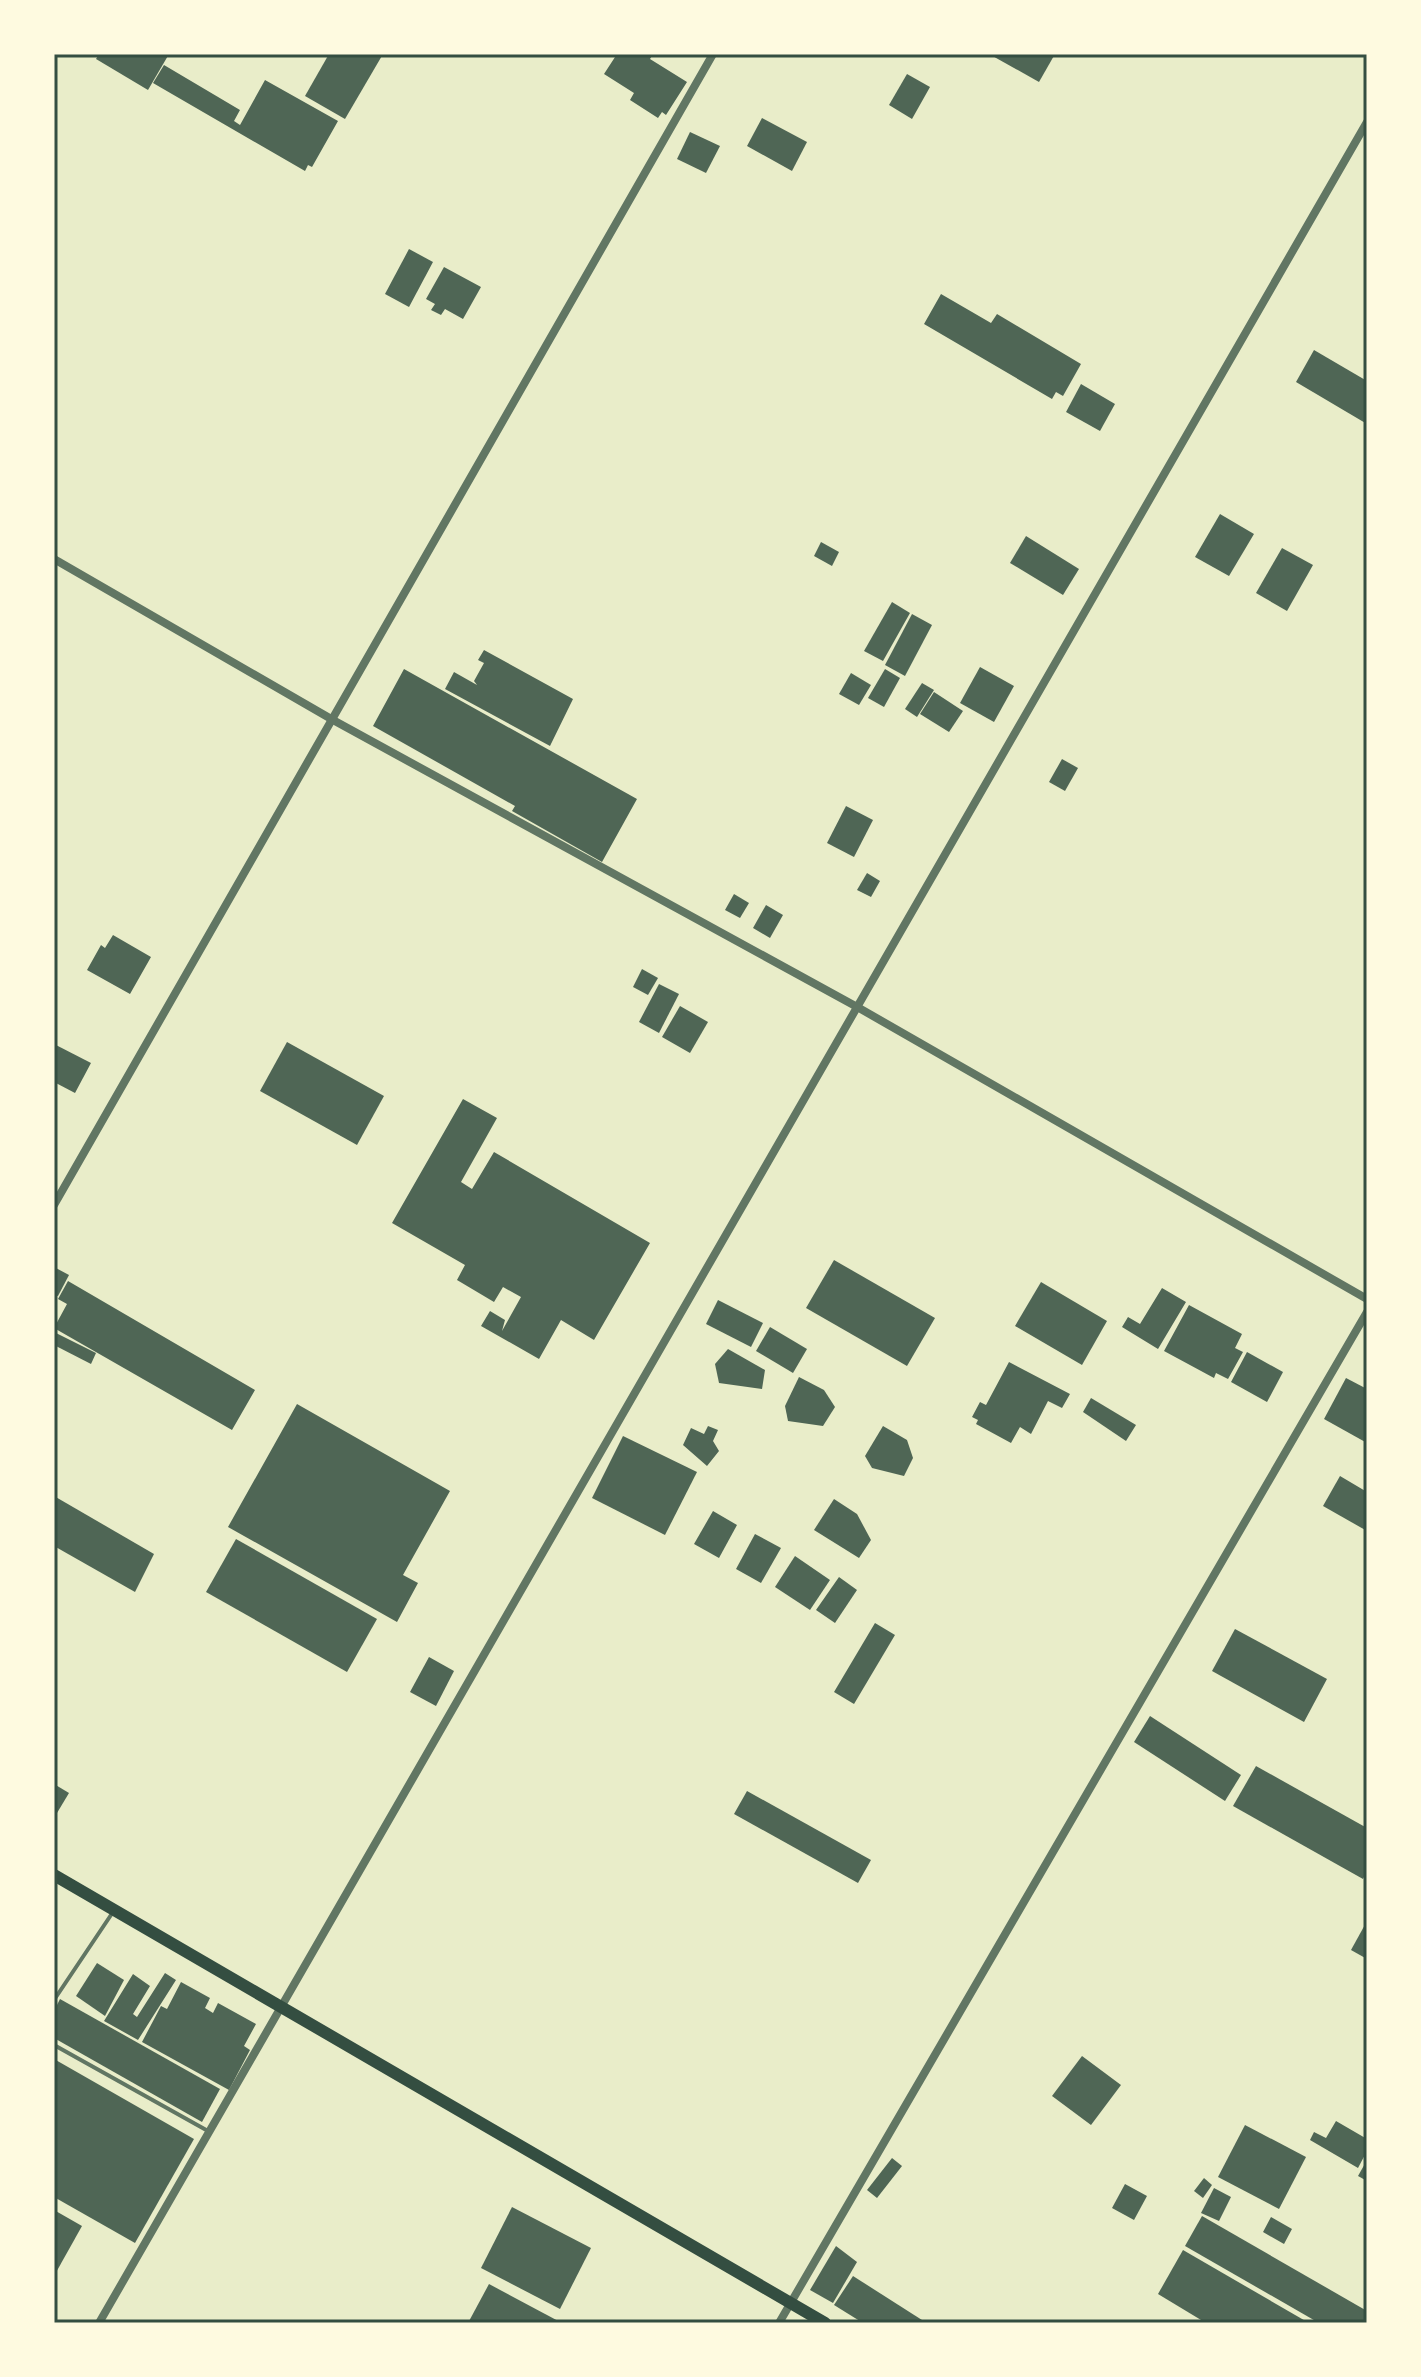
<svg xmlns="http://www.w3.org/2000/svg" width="1421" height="2377" font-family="Ubuntu,sans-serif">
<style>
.building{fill:#4f6655}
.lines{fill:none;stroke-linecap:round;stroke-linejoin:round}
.service{stroke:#617663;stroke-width:4}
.minor{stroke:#617663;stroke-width:8}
.primary{stroke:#344e41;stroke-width:12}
.neatline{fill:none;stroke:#344e41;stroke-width:3}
</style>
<rect width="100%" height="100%" fill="#e9edc9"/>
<!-- building -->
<g class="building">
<polygon points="99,54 169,54 148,90 96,59"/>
<polygon points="329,54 383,54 345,119 305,96"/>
<polygon points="617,54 653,54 650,59 687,82 666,115 662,112 658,118 630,100 634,93 604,74"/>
<polygon points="989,54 1055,54 1039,82"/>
<polygon points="164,65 240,110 234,121 240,125 265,80 338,121 312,167 308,165 305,171 153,83"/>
<polygon points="907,74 930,87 912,119 889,105"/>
<polygon points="762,118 807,142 792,171 747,146"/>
<polygon points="690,132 720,146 706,173 677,159"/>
<polygon points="409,249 433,262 409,307 385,294"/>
<polygon points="444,267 481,287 463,319 445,309 441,315 431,310 435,304 426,299"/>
<polygon points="941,294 991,323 997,314 1081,364 1063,396 1056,392 1052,399 924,324"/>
<polygon points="1314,350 1367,381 1367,424 1296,382"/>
<polygon points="1081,384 1115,404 1100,431 1066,412"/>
<polygon points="1220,514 1254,534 1229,576 1195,557"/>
<polygon points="1026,536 1079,569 1063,595 1010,563"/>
<polygon points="821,542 839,552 832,566 814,556"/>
<polygon points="1282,548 1313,565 1287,611 1256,593"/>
<polygon points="892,602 910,613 883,661 864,651"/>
<polygon points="912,614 932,625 905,676 885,665"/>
<polygon points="484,650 573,699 550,746 445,689 454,672 477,685 474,681 484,663 478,660"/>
<polygon points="980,667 1014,686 994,722 960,703"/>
<polygon points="404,669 637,799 602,862 512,811 515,806 373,726"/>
<polygon points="885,669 900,678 884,707 868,698"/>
<polygon points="851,673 871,685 859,705 839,694"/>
<polygon points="922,683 934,690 917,717 905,709"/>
<polygon points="934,692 963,711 949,732 920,714"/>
<polygon points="1062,759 1078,768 1065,791 1049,782"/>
<polygon points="846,806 873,820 854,857 827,843"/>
<polygon points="867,873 880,881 871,897 857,890"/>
<polygon points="734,894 749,903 740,918 725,910"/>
<polygon points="766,905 783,915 770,938 753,928"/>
<polygon points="113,935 151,957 130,994 87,970 101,945 105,948"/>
<polygon points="642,969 658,978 648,995 633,987"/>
<polygon points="659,984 679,994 659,1033 639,1022"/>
<polygon points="680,1006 708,1022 690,1053 662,1037"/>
<polygon points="287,1042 384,1096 357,1145 260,1091"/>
<polygon points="54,1044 91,1063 75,1093 54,1082"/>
<polygon points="463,1099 497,1118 461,1182 472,1189 494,1152 650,1243 594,1340 561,1320 539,1359 481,1326 490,1311 505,1320 502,1331 521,1297 503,1287 494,1302 457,1280 465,1265 392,1223"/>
<polygon points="834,1260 935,1318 907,1366 806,1308"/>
<polygon points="54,1267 69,1275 58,1296 54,1295"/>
<polygon points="68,1281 255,1390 232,1430 54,1328 67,1304 58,1299"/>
<polygon points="1041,1282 1107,1321 1082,1365 1015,1326"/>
<polygon points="1162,1288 1186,1302 1158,1349 1122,1327 1128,1317 1140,1324"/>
<polygon points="718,1300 763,1323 751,1347 706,1324"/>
<polygon points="1189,1305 1242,1334 1235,1348 1243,1352 1228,1379 1216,1373 1214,1378 1164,1351"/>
<polygon points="770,1327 807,1349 793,1373 756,1351"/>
<polygon points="54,1332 96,1353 91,1364 54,1345"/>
<polygon points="728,1349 765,1370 762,1389 719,1383 715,1364"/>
<polygon points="1247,1352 1283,1372 1267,1402 1231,1382"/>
<polygon points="1009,1362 1070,1394 1062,1408 1048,1401 1031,1434 1020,1427 1011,1443 976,1424 978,1420 972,1417 980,1402 986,1405"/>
<polygon points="799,1377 824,1390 835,1407 823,1426 788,1421 785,1406"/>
<polygon points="1346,1378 1367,1389 1367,1443 1324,1419"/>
<polygon points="1091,1398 1136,1425 1126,1441 1083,1412"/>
<polygon points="297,1404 450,1491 403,1575 418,1583 397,1622 228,1527"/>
<polygon points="708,1426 718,1430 713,1441 719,1451 707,1466 683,1445 691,1428 704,1434"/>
<polygon points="883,1426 907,1440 913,1458 904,1476 872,1468 865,1456"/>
<polygon points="623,1436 697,1472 665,1535 592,1498"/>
<polygon points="1340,1476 1367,1492 1367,1531 1323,1506"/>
<polygon points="54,1496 154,1554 135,1592 54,1546"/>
<polygon points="834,1499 857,1514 871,1540 859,1558 814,1530"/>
<polygon points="713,1511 737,1525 719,1558 694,1544"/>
<polygon points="755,1534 781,1548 761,1583 736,1569"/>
<polygon points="236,1539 377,1619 347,1672 206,1592"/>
<polygon points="795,1556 830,1580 810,1610 775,1587"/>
<polygon points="839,1577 857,1590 835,1623 816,1610"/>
<polygon points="875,1623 895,1635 854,1704 834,1692"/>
<polygon points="1235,1629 1327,1679 1304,1722 1212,1671"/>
<polygon points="429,1657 454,1671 436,1706 410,1692"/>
<polygon points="1150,1716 1241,1775 1225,1801 1134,1742"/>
<polygon points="1256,1766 1367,1828 1367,1871 1363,1879 1233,1806"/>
<polygon points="54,1784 69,1793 54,1818"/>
<polygon points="747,1791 871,1860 858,1883 734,1814"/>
<polygon points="1367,1921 1367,1959 1351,1950"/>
<polygon points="97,1963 124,1980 105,2016 76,1996"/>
<polygon points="165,1973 176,1980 138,2040 104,2021 133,1974 150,1986 133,2014 137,2017"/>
<polygon points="181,1982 210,1998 205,2008 213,2013 218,2003 256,2024 244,2046 250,2050 229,2090 142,2042 161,2006 167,2009"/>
<polygon points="60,1999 220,2089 202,2122 54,2038 54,2011"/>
<polygon points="1082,2056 1121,2085 1091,2125 1052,2096"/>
<polygon points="54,2059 194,2139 135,2243 54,2197"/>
<polygon points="1336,2121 1367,2139 1367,2151 1358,2168 1310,2140 1314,2132 1326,2138"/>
<polygon points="1245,2125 1306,2157 1279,2209 1218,2177"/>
<polygon points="892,2158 902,2166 877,2198 867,2190"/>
<polygon points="1367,2160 1367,2181 1358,2176"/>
<polygon points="1204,2178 1212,2185 1203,2198 1194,2191"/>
<polygon points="1125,2184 1147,2196 1134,2220 1112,2208"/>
<polygon points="1214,2188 1231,2197 1219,2221 1201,2213"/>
<polygon points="512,2207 591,2248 560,2309 481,2268"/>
<polygon points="54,2210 82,2226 54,2276"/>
<polygon points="1202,2216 1367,2311 1367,2323 1319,2323 1185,2246"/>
<polygon points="1271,2217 1292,2229 1284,2244 1263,2232"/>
<polygon points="836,2246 857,2262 833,2303 810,2290"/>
<polygon points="1183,2250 1309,2323 1206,2323 1158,2294"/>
<polygon points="853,2276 922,2320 920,2323 863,2323 834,2305"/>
<polygon points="489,2284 562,2323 468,2323"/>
</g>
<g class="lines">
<!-- service -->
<g class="service">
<polyline points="54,2000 113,1912"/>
<polyline points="54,2045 208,2131"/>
</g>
<!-- minor -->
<g class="minor">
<polyline points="54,559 333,720 859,1008 1367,1299"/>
<polyline points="54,1205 713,54"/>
<polyline points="99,2323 1367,122"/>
<polyline points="779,2323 1367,1312"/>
</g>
<!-- primary -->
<polyline class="primary" points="54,1875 825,2323"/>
</g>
<!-- border -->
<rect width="1421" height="2377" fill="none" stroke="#fefae0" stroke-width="112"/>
<rect x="56" y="56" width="1309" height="2265" class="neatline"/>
</svg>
